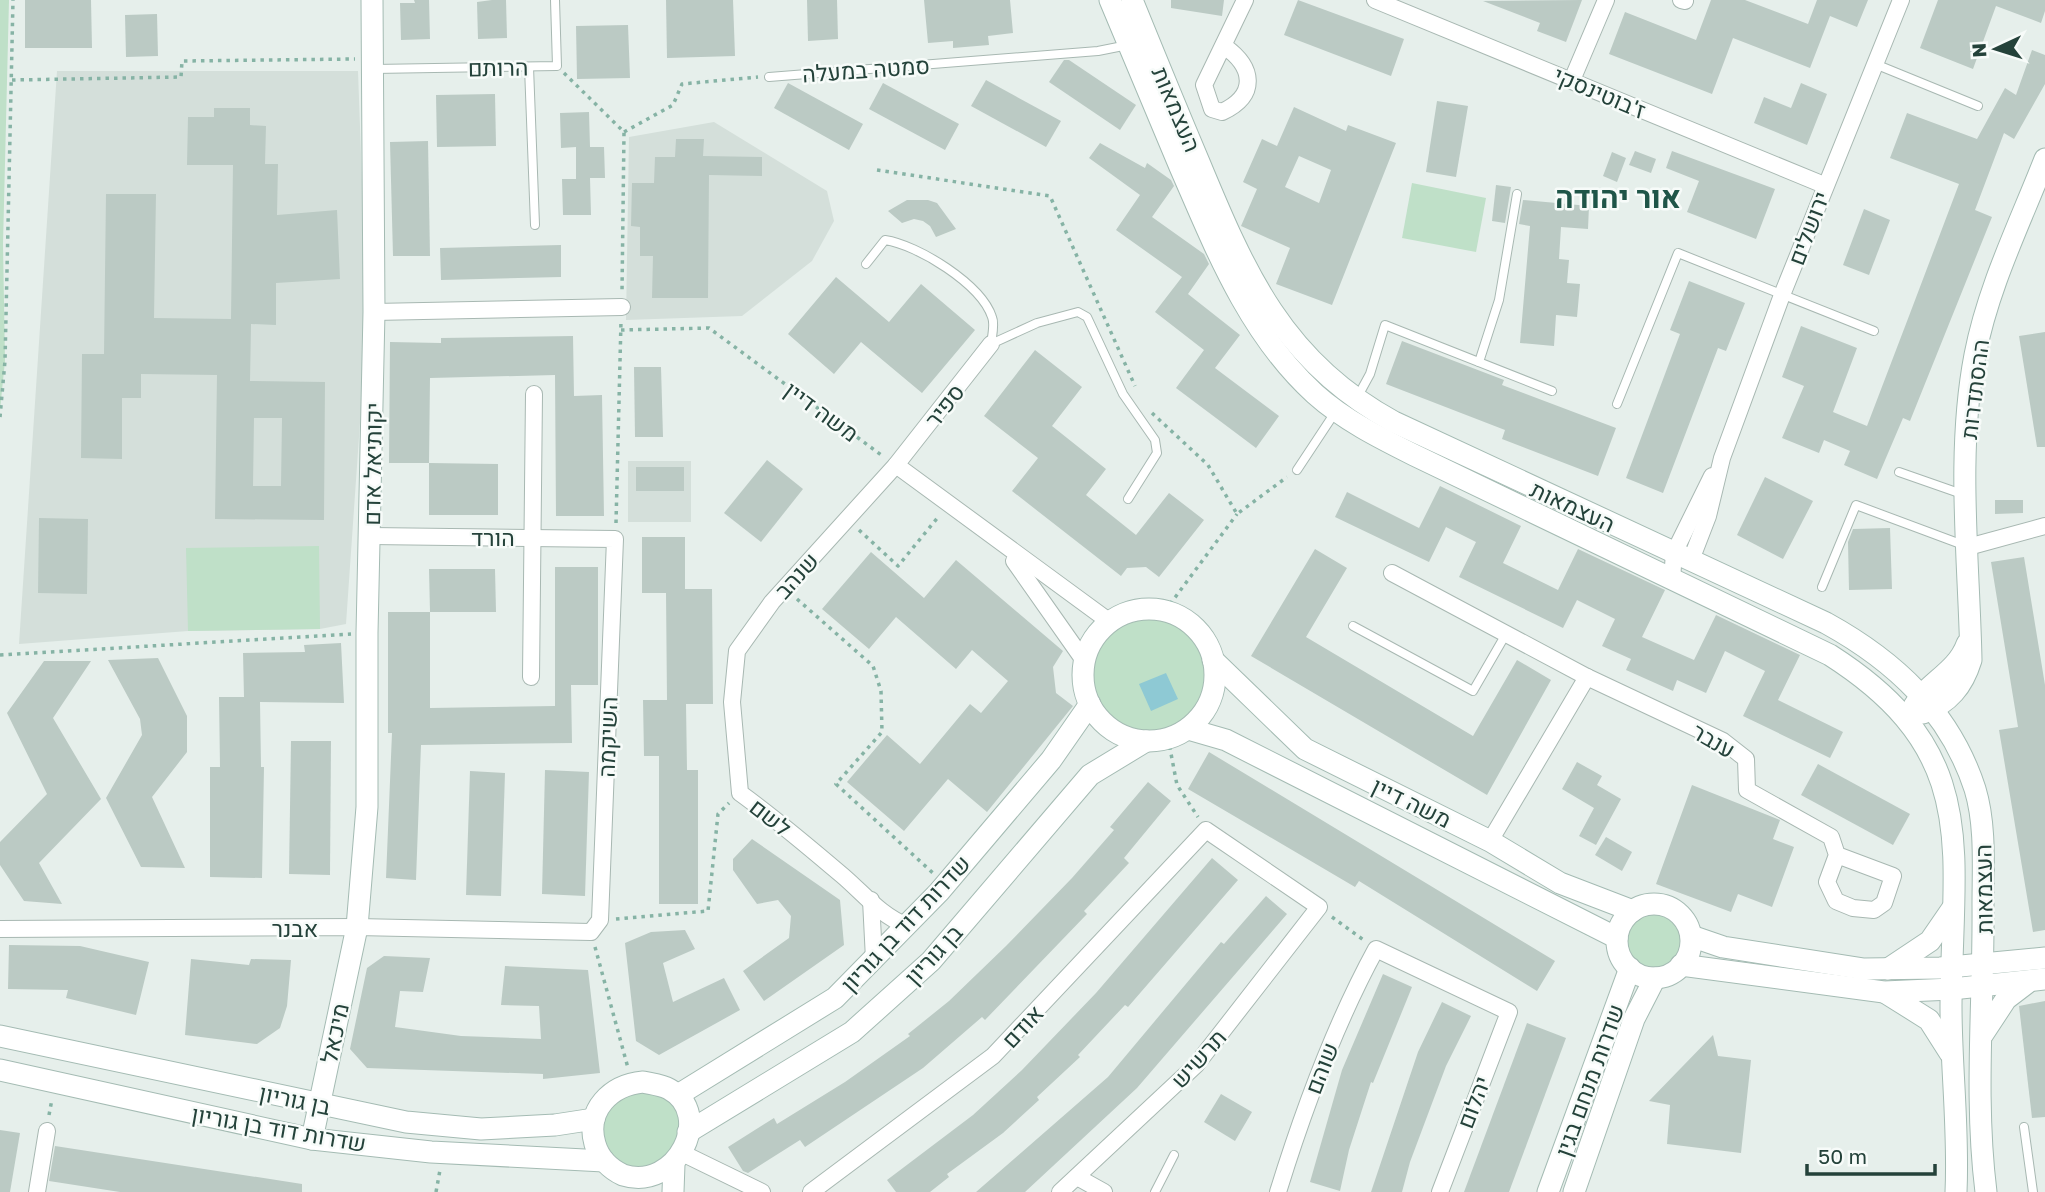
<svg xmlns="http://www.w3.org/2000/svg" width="2045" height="1192" font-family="'Golos Text',Heebo,sans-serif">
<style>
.built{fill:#d4dfda}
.green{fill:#bfe0c8}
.water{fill:#8ec9d4}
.building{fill:#bbcac4;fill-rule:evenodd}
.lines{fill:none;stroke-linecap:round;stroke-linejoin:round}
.lane-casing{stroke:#a8b8b2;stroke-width:10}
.street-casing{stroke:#a8b8b2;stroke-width:18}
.secondary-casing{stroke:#a4bbb3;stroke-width:23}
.path{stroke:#86b3a5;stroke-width:3.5;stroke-dasharray:3.5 5;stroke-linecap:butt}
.lane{stroke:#fff;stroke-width:8}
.street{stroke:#fff;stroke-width:16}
.secondary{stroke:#fff;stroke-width:21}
.labels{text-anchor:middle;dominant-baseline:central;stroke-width:5;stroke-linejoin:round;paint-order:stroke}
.street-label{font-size:23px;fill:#24423a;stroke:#f7fbf9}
.district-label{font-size:30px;font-weight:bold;fill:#1f5548;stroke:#f7fbf9}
</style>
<rect width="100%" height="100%" fill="#e6efeb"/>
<!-- built -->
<g class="built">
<polygon points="57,71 358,71 367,322 346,624 320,629 188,631 19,644"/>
<polygon points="714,122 827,191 834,221 812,261 742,316 626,320 629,137"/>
<rect x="628" y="461" width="63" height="61"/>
</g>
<!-- green -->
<g class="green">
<polygon points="0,0 9,0 3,244 5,361 0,410"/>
<polygon points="1412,183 1486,198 1476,252 1402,238"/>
<polygon points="319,546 320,629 188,631 186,548"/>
<circle cx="1149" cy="675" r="63"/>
<circle cx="1654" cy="941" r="34"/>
<polygon points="629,1086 676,1099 683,1144 644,1175 606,1159 595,1127"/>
</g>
<!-- water -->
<polygon class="water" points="1166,673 1178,699 1151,711 1139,684"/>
<!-- building -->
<g class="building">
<polygon points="25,0 91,0 92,48 25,48"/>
<polygon points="414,0 429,0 430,39 401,40 400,3 415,3"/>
<polygon points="492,0 506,0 507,38 478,39 477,2"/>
<polygon points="666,0 733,0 735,56 667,58"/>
<polygon points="807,0 837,0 838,39 808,41"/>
<polygon points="924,0 1010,0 1013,33 988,36 989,45 953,48 953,41 928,43"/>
<polygon points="1171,0 1224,0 1222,16 1171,8"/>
<polygon points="1298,0 1404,39 1391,76 1284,35"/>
<polygon points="1582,0 1566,42 1537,31 1540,23 1483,1"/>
<polygon points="1711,0 1745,0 1808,24 1817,0 1868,0 1857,27 1830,16 1810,68 1733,38 1712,94 1609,54 1625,12 1696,40"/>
<polygon points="1938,0 2045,0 2045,11 2041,23 1996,6 1973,69 1920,48"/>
<polygon points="157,14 158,56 126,57 125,15"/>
<polygon points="628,25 630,78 577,79 576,26"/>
<polygon points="2032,50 2045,55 2045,84 2014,139 2004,133 1975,210 1992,217 1910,421 1903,418 1877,479 1844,465 1850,451 1824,440 1819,453 1782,438 1804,386 1782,377 1801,326 1857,348 1833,412 1867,426 1909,316 1959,184 1890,158 1907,113 1977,139 2005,88 2016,95"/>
<polygon points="1064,60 1069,60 1136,105 1120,130 1049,82"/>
<polygon points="986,80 1061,121 1046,147 971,106"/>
<polygon points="788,83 863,124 849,150 774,108"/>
<polygon points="883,83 959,124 945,150 869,109"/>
<polygon points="1801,83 1827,94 1807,145 1754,123 1764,97 1791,108"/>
<polygon points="495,94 496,146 437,147 436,95"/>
<polygon points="1437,101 1468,106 1456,177 1426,172"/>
<path d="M1294,107L1346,131L1348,125L1396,143L1332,305L1276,284L1290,248L1241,226L1257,189L1243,182L1262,139L1277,146ZM1299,156L1331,170L1319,203L1285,187Z"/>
<path d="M214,108H250V125L266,126L265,164H278L277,215L337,210L340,279L276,283V325L251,324L250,381L325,382L324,520L215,519L217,375L141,374V398H122V459L81,458L82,354H104L106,194H156L154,318L231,319L233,165H187L188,117H214ZM254,418H282L281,486H253Z"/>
<polygon points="589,112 590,147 604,147 605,178 590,178 591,215 563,215 562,179 576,179 576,147 561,148 560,113"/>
<polygon points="676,139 704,139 703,156 762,157 762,176 709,175 708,298 652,298 653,256 640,256 640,227 631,226 632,183 654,183 655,157 675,157"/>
<polygon points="428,141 430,256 393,256 390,142"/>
<polygon points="1100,143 1145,168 1147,163 1171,180 1174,186 1152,217 1204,254 1209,264 1188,294 1240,335 1215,368 1279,416 1256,448 1176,388 1204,350 1155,312 1182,277 1116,230 1140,195 1089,158"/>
<polygon points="1635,151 1656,159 1651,173 1629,165"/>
<polygon points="1672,151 1775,189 1756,239 1687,212 1699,181 1666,168"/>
<polygon points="1612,152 1626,158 1617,182 1603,176"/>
<polygon points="1496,185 1511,187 1505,223 1492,221"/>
<polygon points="907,200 928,200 937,203 956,229 936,237 930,226 923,221 914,219 902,223 888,211"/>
<polygon points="1523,200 1589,206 1588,229 1561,227 1559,259 1569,260 1567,283 1580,284 1577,317 1556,315 1554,346 1520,343 1530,226 1519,224"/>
<polygon points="1864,209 1890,220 1869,275 1843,265"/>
<polygon points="561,245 561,277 441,280 440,248"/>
<polygon points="836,277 889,322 921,284 975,330 922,393 861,342 834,374 788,334"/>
<polygon points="1689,281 1745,303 1726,351 1718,348 1663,493 1626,478 1680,334 1670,330"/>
<polygon points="2045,332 2045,447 2037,447 2019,336"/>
<polygon points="573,336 574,396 602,395 604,516 556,516 555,375 430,378 429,463 389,463 390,342 441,343 441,338"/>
<polygon points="1402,341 1504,380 1502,385 1616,428 1598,476 1502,439 1505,430 1386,384"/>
<polygon points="1035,350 1082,387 1052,426 1106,469 1086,495 1136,535 1169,493 1204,520 1159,577 1146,567 1127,568 1121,576 1012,491 1038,458 984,416"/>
<polygon points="634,367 661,367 663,437 635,437"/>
<polygon points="767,460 803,489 761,542 724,513"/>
<polygon points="429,463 498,464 498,515 429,515"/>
<rect x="636" y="467" width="48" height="24"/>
<polygon points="1765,477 1813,501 1783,559 1737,535"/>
<polygon points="1440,486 1521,526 1503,563 1558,590 1578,549 1665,590 1642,637 1694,660 1716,615 1800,655 1778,700 1843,732 1830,758 1743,716 1765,671 1725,651 1706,693 1677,680 1673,691 1626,670 1631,659 1602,646 1615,619 1577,600 1563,628 1459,577 1476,542 1446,527 1429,562 1335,517 1347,492 1419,528"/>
<polygon points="1995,500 2023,500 2023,513 1995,514"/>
<polygon points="39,518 88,519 87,594 38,593"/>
<polygon points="1890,528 1892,589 1849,590 1848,542 1853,529"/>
<polygon points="642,537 685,537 685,589 712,589 713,704 686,704 687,770 698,770 698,904 659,904 659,756 644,756 643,700 667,700 666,593 642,593"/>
<polygon points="1315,549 1347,568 1306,637 1473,736 1517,660 1551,680 1487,795 1251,656"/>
<polygon points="871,552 924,598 956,560 1063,651 1053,667 1056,693 1073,706 987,812 948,779 904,831 847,782 887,735 920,764 970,704 981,713 1008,681 972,650 956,669 896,617 869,649 822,609"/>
<polygon points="2024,557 2045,685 2045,930 2033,932 1999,730 2018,727 1991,562"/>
<polygon points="555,567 598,567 598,685 571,685 572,743 421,745 416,880 386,878 392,733 388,733 388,612 430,612 430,708 555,706"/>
<polygon points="429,569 495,569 496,612 430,612"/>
<polygon points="341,643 344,703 260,702 261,767 264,767 262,878 210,877 210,767 220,767 219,697 244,697 243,653 305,652 304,645"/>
<polygon points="158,658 187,716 187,752 152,797 185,868 141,867 106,798 142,735 140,719 108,660"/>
<polygon points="44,661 91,661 53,718 101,799 39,863 62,904 24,901 0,865 0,842 47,794 7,713"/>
<polygon points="291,741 331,741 330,875 289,874"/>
<polygon points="1209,752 1555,961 1537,991 1359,881 1355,887 1188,789"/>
<polygon points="1577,762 1602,776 1597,785 1621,799 1596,845 1579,836 1594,808 1562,789"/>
<polygon points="1818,764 1910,814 1893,845 1801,795"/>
<polygon points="545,770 589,772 585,896 542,894"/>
<polygon points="470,771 505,773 501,896 466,895"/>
<polygon points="1148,782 1171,801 1124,858 1129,863 1084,911 1087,914 985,1020 982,1017 923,1068 805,1147 800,1140 748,1173 743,1171 728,1147 774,1118 777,1124 845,1082 910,1036 908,1034 949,1001 1006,946 1072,878 1114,830 1110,827"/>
<polygon points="1692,785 1780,820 1773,839 1794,847 1772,907 1738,894 1731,912 1656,884"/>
<polygon points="1606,837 1632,852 1622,871 1595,855"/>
<polygon points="752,839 840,900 844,945 764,1001 743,971 789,938 791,916 778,900 757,904 733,870 733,859"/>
<polygon points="1212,858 1238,880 1128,1007 1125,1005 1078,1055 1080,1057 1037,1097 1039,1100 1003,1133 947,1174 949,1177 930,1192 896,1192 887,1180 973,1115 1022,1070 1096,993"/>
<polygon points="1266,896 1287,914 1137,1088 1025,1192 976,1192 1108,1077 1221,942 1224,944"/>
<polygon points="685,930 695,949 663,963 673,1002 724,978 740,1010 659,1055 636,1041 625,943 651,932"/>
<polygon points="9,945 80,946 149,962 136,1015 66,998 68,990 8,989"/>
<polygon points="384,956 430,958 423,992 400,991 395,1027 461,1036 541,1039 539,1006 501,1005 505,966 588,970 600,1073 543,1079 543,1074 367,1068 350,1049 367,968"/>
<polygon points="191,959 249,965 251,959 291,960 287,1006 280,1028 257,1044 185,1035"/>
<polygon points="1383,974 1412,987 1373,1083 1371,1082 1349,1150 1340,1191 1310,1182 1342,1070"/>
<polygon points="2045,1001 2045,1117 2032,1118 2019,1006"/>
<polygon points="1442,1002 1471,1016 1446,1066 1410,1162 1402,1192 1371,1192 1418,1052"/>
<polygon points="1527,1023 1566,1038 1509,1192 1464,1192"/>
<polygon points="1713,1035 1718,1056 1751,1060 1741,1153 1667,1144 1670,1105 1649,1101"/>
<polygon points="1221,1094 1252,1112 1235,1141 1204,1122"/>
<polygon points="0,1130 20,1133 10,1192 0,1192"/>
<polygon points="55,1146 302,1184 302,1192 120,1192 49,1181"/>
</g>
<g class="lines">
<defs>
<g id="lane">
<polyline points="1875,64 1978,106"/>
<polyline points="529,67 535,225"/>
<polyline points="374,69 557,66 555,0"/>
<polyline points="769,77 1098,51 1128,45"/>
<path d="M866,264L885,240C918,245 981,284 992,317C995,324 992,336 991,344L1037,323L1078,312L1087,317L1123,394L1155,440L1157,453L1128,499"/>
<polyline points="1479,362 1499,300 1517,194"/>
<polyline points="1358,396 1370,374 1385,325 1552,391"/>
<polyline points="1617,404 1678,253 1874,331"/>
<polyline points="1297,470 1336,411"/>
<polyline points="1899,472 1962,494"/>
<polyline points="1822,587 1856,505 1966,546"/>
<polyline points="1353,626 1473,691 1506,634"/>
<polyline points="2024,1127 2033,1192"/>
<polyline points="1155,1192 1174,1155"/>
</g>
<g id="street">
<polyline points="1375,0 1824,185"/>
<polyline points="1681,0 1685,1"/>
<path d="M1224,46C1254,67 1258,95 1222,112L1212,109L1204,85L1245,0"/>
<polyline points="1572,80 1606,0"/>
<polyline points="374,312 622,307"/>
<polyline points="896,465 1110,622"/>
<polyline points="1968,547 2045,526"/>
<polyline points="1691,560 1708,516 1722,458 1782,295 1901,0"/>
<polyline points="1014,561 1085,662"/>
<polyline points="1392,573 1587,677 1723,741 1746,759 1747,790 1831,837 1837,855 1827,882 1836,901 1853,908 1874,910 1884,903 1893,876 1837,855"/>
<polyline points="1672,579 1674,553 1712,476"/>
<polyline points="531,677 534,394"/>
<polyline points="1490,841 1587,677"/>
<polyline points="871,900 874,959"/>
<path d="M907,926C880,915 865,895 843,876C809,847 776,819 740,793L732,702L737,651L772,602L896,465L991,344"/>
<polyline points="0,929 357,927 591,932 600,920 615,539 371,536"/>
<polyline points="682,1153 762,1192"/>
<polyline points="1077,1177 1104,1192"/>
<polyline points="37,1192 47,1131"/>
<polyline points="811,1192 993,1056 1206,830 1319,907 1196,1065 1060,1192"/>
<path d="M1278,1192C1304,1108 1334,1026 1376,949L1509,1012L1440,1192"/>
</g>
<g id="secondary">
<path d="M1110,0C1133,56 1157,111 1180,167C1215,247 1248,333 1315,394C1344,420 1380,438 1414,455L1830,655C1983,753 1952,848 1951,1006C1951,1068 1959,1130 1956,1192"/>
<path d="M1132,0C1154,54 1176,108 1199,162C1245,273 1283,362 1394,422L1826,623C1895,661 1950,712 1975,789C1986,825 1983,868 1983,905C1984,1001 1974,1097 1986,1192"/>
<circle cx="1149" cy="675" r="66"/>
<polyline points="1213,660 1305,749 1490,841 1560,883 1633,911"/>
<path d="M1914,706C1928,682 1957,672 1967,644"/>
<path d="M1923,713C1949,703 1963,686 1971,660C1969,560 1956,454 1975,355C1988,287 2020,223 2045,159"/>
<polyline points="1188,729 1226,740 1617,938"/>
<circle cx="1654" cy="941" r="37"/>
<polyline points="1691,936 1723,947 1864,969 1940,968 2045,958"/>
<polyline points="1681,965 1884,992 1952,989 2045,979"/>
<polyline points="1888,969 1930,941 1952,909"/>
<polyline points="1886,993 1929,1020 1950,1053"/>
<polyline points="1983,1034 2006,999 2027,983"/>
<polyline points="0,1036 406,1122 481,1129 555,1125 594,1119"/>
<polyline points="0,1070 312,1139 431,1152 604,1161"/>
<path d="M643,1082C652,1084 662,1085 669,1089C715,1114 677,1192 623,1175C610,1169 599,1158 595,1144C585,1110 611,1085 643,1082Z"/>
<polyline points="678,1095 835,998 939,892 1051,760 1090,704"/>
<polyline points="688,1132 852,1032 931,961 1090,775 1146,741"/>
<polyline points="312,1139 357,927 367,807 367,633 374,312 372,0"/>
<polyline points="673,1192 674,1164"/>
<polyline points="1548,1192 1630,968"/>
<polyline points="1574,1192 1634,1019 1655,978"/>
</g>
</defs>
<!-- lane casing -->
<use href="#lane" class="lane-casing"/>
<!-- street casing -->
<use href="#street" class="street-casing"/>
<!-- secondary casing -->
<use href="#secondary" class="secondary-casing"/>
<!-- path -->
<g class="path">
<polyline points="564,73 624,132 622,292"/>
<polyline points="12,80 181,77 182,61 355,59"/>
<polyline points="624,132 673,105 682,84 758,77"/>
<polyline points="877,170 1050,196 1135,386"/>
<polyline points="621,330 709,328 884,457"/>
<polyline points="1152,413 1208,465 1237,514 1287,477"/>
<polyline points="0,417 5,361 13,0"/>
<polyline points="616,523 621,321"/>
<polyline points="859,530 898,566 939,516"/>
<polyline points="797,599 873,666 881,691 882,732 836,784 934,874"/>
<polyline points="1165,611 1237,514"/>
<polyline points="0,655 351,634"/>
<polyline points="1168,738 1177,785 1198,817"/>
<polyline points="1332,917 1365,941"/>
<polyline points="616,919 708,911 718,814 729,803"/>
<polyline points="595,947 628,1068"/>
<polyline points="49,1115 52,1099"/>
<polyline points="436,1192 440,1170"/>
</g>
<!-- lane -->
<use href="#lane" class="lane"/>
<!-- street -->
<use href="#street" class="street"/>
<!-- secondary -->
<use href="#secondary" class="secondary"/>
</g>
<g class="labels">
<!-- street labels -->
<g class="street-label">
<text transform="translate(498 67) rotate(-1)">הרותם</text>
<text transform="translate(866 69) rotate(-4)">סמטה במעלה</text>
<text transform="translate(1600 92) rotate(23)">ז'בוטינסקי</text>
<text transform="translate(1177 109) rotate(67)">העצמאות</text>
<text transform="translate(1808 228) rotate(-69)">ירושלים</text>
<text transform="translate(1974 389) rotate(-83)">ההסתדרות</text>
<text transform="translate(944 405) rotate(-52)">ספיר</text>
<text transform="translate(822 411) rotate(36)">משה דיין</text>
<text transform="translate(372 464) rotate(-89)">יקותיאל אדם</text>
<text transform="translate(1573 506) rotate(25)">העצמאות</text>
<text x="493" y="537">הורד</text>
<text transform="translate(796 575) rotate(-48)">שנהב</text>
<text transform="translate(607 737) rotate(-88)">השיקמה</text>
<text transform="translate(1714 740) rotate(30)">ענבר</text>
<text transform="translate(1412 802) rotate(26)">משה דיין</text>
<text transform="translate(771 817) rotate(38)">לשם</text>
<text transform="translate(1983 889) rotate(-91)">העצמאות</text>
<text transform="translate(905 923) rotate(-47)">שדרות דוד בן גוריון</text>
<text x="295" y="928">אבנר</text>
<text transform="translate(933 954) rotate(-47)">בן גוריון</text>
<text transform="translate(1022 1026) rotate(-47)">אודם</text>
<text transform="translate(334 1033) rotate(-78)">מיכאל</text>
<text transform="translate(1198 1058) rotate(-48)">תרשיש</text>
<text transform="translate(1321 1068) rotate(-69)">שוהם</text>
<text transform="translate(1589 1080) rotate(-70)">שדרות מנחם בגין</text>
<text transform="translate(295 1099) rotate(12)">בן גוריון</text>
<text transform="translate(1473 1102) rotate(-69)">יהלום</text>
<text transform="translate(279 1128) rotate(10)">שדרות דוד בן גוריון</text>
</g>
<!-- district labels -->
<g class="district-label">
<text x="1618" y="197">אור יהודה</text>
</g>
</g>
<!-- north arrow -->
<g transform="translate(1996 49) rotate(266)" stroke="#f7fbf9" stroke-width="5" paint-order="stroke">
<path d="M0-5L12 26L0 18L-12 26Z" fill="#24423a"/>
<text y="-10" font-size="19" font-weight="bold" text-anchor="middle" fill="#24423a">N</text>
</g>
<!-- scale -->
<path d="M1807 1164v10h128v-10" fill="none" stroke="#24423a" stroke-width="3.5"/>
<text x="1818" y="1164" font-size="21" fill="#24423a" stroke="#f7fbf9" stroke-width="5" paint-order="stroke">50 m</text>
</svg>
